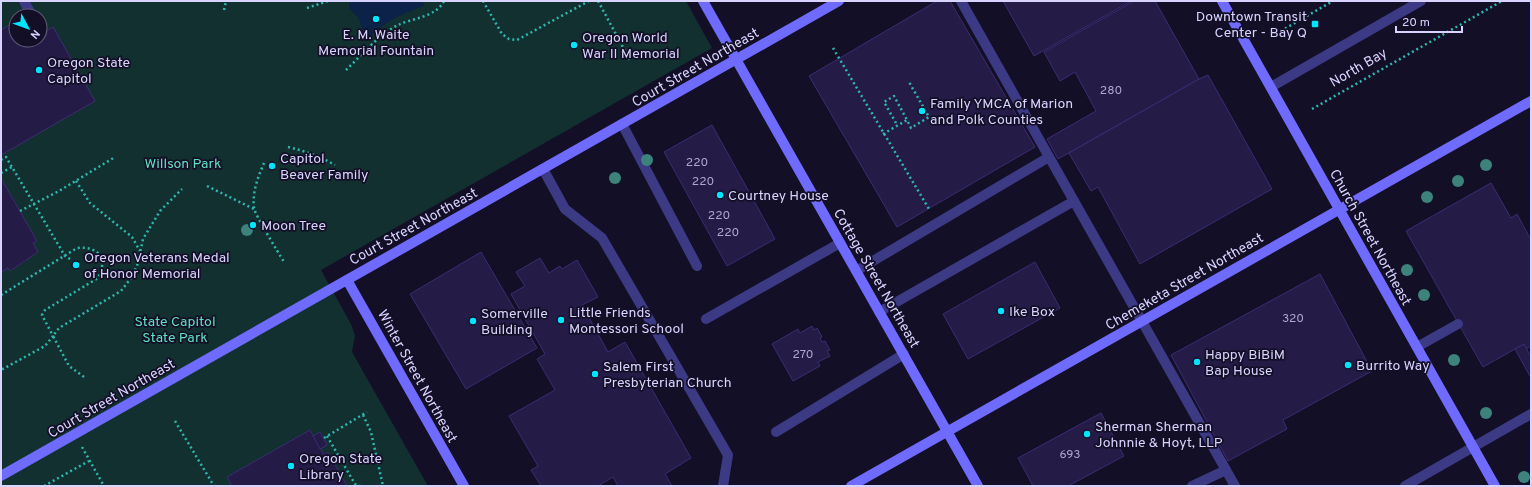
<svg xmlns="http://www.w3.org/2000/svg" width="1532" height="487" font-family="Overpass,sans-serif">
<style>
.green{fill:#12302f;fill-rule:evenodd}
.water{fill:#0c2248}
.building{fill:#241b47;stroke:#3b2d73}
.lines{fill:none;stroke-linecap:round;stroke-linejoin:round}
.path{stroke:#2fb8b0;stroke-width:2.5;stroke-dasharray:2 3;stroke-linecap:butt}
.lane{stroke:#3d3a85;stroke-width:10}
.secondary{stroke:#6f6bff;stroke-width:10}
.tree{fill:#3d827b}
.poi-dot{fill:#00e5ff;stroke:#130f26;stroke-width:1.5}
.labels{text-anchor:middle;stroke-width:3.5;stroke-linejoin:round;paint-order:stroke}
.number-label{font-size:12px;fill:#aca6d1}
.poi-label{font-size:14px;fill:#d9d4ff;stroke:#130f26;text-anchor:start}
.street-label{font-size:14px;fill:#d9d4ff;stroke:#130f26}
.park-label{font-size:14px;fill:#5fe0c0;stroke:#130f26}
</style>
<rect width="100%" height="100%" fill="#130f26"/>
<path class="green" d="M1 1H686L712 48 321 270 352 326 355 336 352 352 428 486H1V272L8 268 10 271 26 261V259L33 243 37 241 2 180 1 181ZM16 16H40V40H16Z"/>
<path class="water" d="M352 1H423L424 6C402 13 385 22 369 37L363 33 359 19 349 8V2Z"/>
<g class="building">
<polygon points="937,1 950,1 1035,147 897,227 809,76"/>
<polygon points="1003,1 1131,1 1034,56"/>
<polygon points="1134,1 1155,1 1199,79 1058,159 1047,139 1096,111 1075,72 1060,81 1044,52"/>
<polygon points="16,21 16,40 40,40 40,34 53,27 95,101 1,155 1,30"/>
<polygon points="1208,75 1272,189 1140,264 1098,187 1091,191 1069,153 1199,79"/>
<polygon points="712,125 775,239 727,266 664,152"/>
<polygon points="2,180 37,241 33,243 38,252 10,271 8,268 1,272 1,181"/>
<polygon points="1491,183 1511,218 1517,214 1531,240 1531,346 1526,349 1524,344 1483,367 1406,231"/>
<polygon points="481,252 537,348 466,389 410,294"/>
<polygon points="540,258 549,273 560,266 562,269 577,260 598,297 582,305 608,352 625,342 691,458 665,474 672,486 618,486 613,477 598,486 541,486 531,470 538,466 509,416 555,390 537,359 545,354 511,294 525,286 516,272"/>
<polygon points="1035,262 1060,308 968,359 943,314"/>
<polygon points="1320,274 1372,371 1283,420 1287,429 1228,461 1171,355"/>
<polygon points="812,326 814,330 817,328 822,337 820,338 822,342 825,341 830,350 827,351 830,356 818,362 820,366 793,381 772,344 798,329 800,333"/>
<polygon points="1524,344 1531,357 1531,378 1515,349"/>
<polygon points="1101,413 1124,456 1068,486 1033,486 1018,458"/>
<polygon points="310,430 324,455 328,452 347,486 232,486 227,477"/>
<polygon points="320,432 327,445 320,449 313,436"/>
</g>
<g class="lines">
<g class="path">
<polyline points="483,1 502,34 509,39 517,40 589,1"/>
<polyline points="598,1 631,62"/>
<polyline points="307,8 328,1"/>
<polyline points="224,10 226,1"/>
<polyline points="1272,36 1333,1"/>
<polyline points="833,48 929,209"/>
<path d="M346 70C362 55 378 35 398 25 413 18 436 17 444 1"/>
<polyline points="1312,109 1502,1"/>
<polyline points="896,123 884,102 894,96 907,120"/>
<polyline points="883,134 907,120 911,128 929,117 909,82"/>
<path d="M288 147C305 151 319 156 335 165"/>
<polyline points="1,160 6,157 65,256 70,259"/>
<path d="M264 163C258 177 252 192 254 208 255 215 278 252 284 262"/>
<polyline points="1,173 12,167"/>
<polyline points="76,181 90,203 132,237 140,251"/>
<polyline points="207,186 254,209"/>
<polyline points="20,211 59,191 115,157"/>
<path d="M1 295 77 248C89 247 98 249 103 261L101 272 98 278 45 310 42 315 53 336 45 346 1 370"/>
<polyline points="84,377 69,366 53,336 59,328 121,291 131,278 137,266 143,239 160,211 182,189"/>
<polyline points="363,415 371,432 383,486"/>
<polyline points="175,421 214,486"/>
<polyline points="327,436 355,484 360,486"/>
<polyline points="324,438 367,412"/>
<polyline points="82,447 104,486"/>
<polyline points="44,486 89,461"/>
</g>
<g class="lane">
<polyline points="24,1 32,16"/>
<polyline points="961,1 1235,486"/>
<polyline points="40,30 42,33"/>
<polyline points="1271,87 1421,1"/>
<polyline points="622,124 697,266"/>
<polyline points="543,169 565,209 602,238 728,455 723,486"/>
<polyline points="856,271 1049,157"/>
<polyline points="879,312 1074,201"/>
<polyline points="706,319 840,243"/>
<polyline points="1417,347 1458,324"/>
<polyline points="776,432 904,354"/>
<polyline points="1192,486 1226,470"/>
<polyline points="1405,486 1531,414"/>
</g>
<g class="secondary">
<polyline points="703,1 978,486"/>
<polyline points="1222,1 1495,486"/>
<polyline points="347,280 464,486"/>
<polyline points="1,476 839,1"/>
<polyline points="851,486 1531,101"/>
</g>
</g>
<g class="tree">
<circle cx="647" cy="160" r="6"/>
<circle cx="1486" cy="165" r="6"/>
<circle cx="615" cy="178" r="6"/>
<circle cx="1458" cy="181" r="6"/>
<circle cx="1427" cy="197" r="6"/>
<circle cx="247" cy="230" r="6"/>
<circle cx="1407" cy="270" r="6"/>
<circle cx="1424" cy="295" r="6"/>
<circle cx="1454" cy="360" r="6"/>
<circle cx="1486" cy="413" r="6"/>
<circle cx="1524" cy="477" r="6"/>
</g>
<g class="poi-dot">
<circle cx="376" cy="19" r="4"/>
<rect x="1311" y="20" width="8" height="8" rx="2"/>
<circle cx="574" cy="45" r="4"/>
<circle cx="39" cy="70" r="4"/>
<circle cx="922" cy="111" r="4"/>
<circle cx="272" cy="166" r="4"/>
<circle cx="720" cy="195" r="4"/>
<circle cx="253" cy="225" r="4"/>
<circle cx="76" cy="265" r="4"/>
<circle cx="1001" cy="311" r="4"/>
<circle cx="561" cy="320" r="4"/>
<circle cx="473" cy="321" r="4"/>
<circle cx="1197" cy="362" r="4"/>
<circle cx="1348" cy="365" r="4"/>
<circle cx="595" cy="374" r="4"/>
<circle cx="1087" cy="434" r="4"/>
<circle cx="291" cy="466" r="4"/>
</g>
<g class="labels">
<g class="number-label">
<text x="1111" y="94">280</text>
<text x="697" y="166">220</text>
<text x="703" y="185">220</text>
<text x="719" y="219">220</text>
<text x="728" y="236">220</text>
<text x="1293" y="322">320</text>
<text x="803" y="358">270</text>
<text x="1070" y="458">693</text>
</g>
<g class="poi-label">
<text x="1307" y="21" text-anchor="end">Downtown Transit<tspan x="1307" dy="16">Center - Bay Q</tspan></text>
<text x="376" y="39" text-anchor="middle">E. M. Waite<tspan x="376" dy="16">Memorial Fountain</tspan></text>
<text x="582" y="42">Oregon World<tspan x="582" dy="16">War II Memorial</tspan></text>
<text x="47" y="67">Oregon State<tspan x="47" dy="16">Capitol</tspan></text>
<text x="930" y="108">Family YMCA of Marion<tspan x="930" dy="16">and Polk Counties</tspan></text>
<text x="280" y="163">Capitol<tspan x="280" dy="16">Beaver Family</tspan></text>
<text x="728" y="200">Courtney House</text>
<text x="261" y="230">Moon Tree</text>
<text x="84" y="262">Oregon Veterans Medal<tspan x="84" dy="16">of Honor Memorial</tspan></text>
<text x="1009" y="316">Ike Box</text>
<text x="569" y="317">Little Friends<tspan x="569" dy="16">Montessori School</tspan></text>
<text x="481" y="318">Somerville<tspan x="481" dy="16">Building</tspan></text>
<text x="1205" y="359">Happy BiBiM<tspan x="1205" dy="16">Bap House</tspan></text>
<text x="1356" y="370">Burrito Way</text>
<text x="603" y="371">Salem First<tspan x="603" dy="16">Presbyterian Church</tspan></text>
<text x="1095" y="431">Sherman Sherman<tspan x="1095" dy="16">Johnnie &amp; Hoyt, LLP</tspan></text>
<text x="299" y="463">Oregon State<tspan x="299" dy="16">Library</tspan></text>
</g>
<g class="street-label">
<text transform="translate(695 67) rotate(-30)" y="5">Court Street Northeast</text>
<text transform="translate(1358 67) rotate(-30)" y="5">North Bay</text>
<text transform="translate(413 226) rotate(-29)" y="5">Court Street Northeast</text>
<text transform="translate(1371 237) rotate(61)" y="5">Church Street Northeast</text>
<text transform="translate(877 278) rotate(60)" y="5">Cottage Street Northeast</text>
<text transform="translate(1184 281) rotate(-30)" y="5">Chemeketa Street Northeast</text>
<text transform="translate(418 376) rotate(61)" y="5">Winter Street Northeast</text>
<text transform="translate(111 398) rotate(-30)" y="5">Court Street Northeast</text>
</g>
<g class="park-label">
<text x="183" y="168">Willson Park</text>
<text x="175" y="326">State Capitol<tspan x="175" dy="16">State Park</tspan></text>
</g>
</g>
<rect width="1532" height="487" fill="none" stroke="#d9d4ff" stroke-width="4"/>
<g transform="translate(28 28) rotate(131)"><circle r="19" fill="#130f26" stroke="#625e7d"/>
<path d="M0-3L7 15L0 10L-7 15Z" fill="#00e5ff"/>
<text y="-6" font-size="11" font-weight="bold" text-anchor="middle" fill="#d9d4ff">N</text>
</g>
<path d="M1396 26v6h66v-6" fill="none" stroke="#d9d4ff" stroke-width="2"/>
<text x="1402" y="26" font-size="12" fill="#d9d4ff" stroke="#130f26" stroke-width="3" paint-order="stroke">20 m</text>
</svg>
